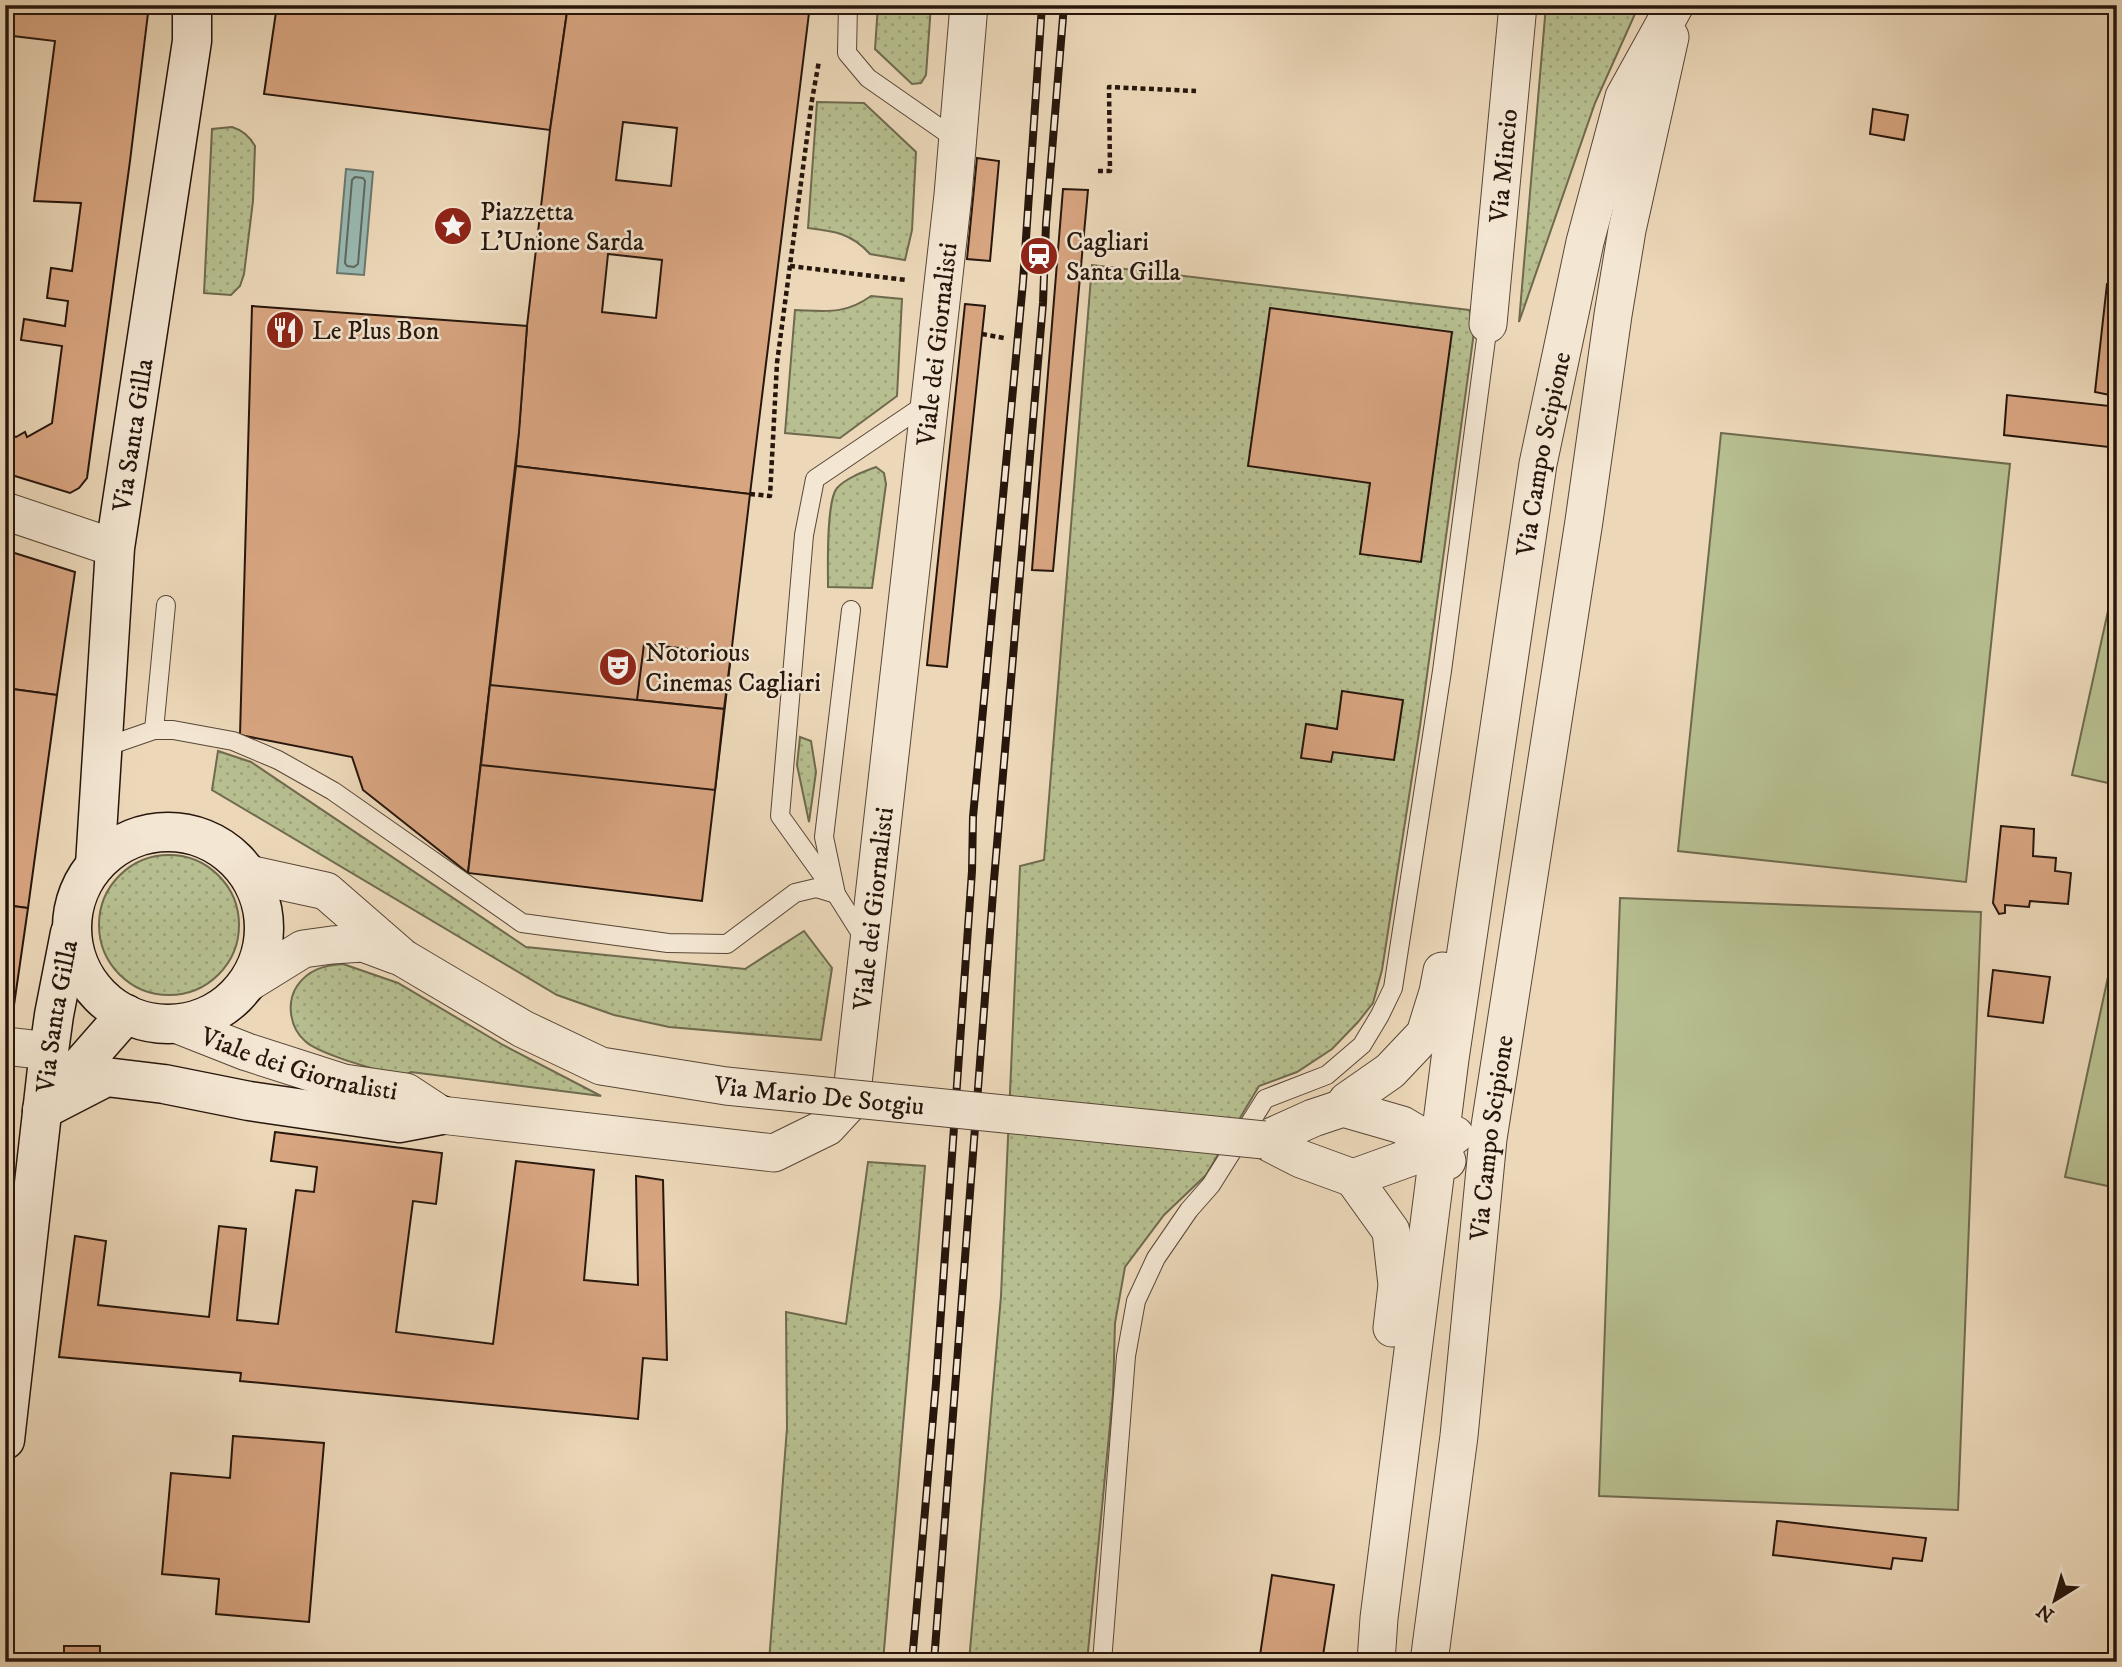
<svg xmlns="http://www.w3.org/2000/svg" width="2122" height="1667" font-family="'IM FELL DW Pica',serif">
<style>
.grass{fill:url(#grass-dots);stroke:#6f6a4e;stroke-width:2}
.park{fill:#b7bf90;stroke:#6f6a4e;stroke-width:2}
.water{fill:#99b9b2;stroke:#6b7870;stroke-width:2}
.lines{fill:none;stroke-linecap:round;stroke-linejoin:round}
.shore{stroke:#60685f;stroke-width:2}
.building{fill:#d8a581;stroke:#27160c;stroke-width:2;fill-rule:evenodd}
.lane-casing{stroke:#584637;stroke-width:20}
.street-casing{stroke:#584637;stroke-width:39}
.secondary-casing{stroke:#27160c;stroke-width:41}
.path{stroke:#27160c;stroke-width:4.5;stroke-dasharray:5 3.5;stroke-linecap:butt}
.lane{stroke:#f3e6d2;stroke-width:18}
.street{stroke:#f3e6d2;stroke-width:37}
.secondary{stroke:#f3e6d2;stroke-width:38}
.rail-casing{stroke:#27160c;stroke-width:8}
.rail{stroke:#f3e6d2;stroke-width:5;stroke-dasharray:16;stroke-linecap:butt}
.street-bridge-casing{stroke:#584637;stroke-width:39;stroke-linecap:butt}
.street-bridge{stroke:#f3e6d2;stroke-width:37}
.labels{text-anchor:middle;stroke-width:5;stroke-linejoin:round;paint-order:stroke}
.street-label{font-size:26px;fill:#27160c;stroke:#f3e6d2}
.poi-label{font-size:26px;fill:#27160c;stroke:#f3e6d2;text-anchor:start}
</style>
<defs>
<pattern id="grass-dots" width="8" height="8" patternUnits="userSpaceOnUse" patternTransform="scale(1.75)"><rect width="8" height="8" fill="#b7bf90"/><path d="M2 2h.1M6 6h.1" fill="none" stroke="#9da37b" stroke-width="1.8" stroke-linecap="round"/></pattern>
</defs>
<rect width="100%" height="100%" fill="#ecd8b9"/>
<filter id="stains"><feTurbulence type="fractalNoise" baseFrequency=".00286" numOctaves="4"/><feColorMatrix values="0 0 0 0 .2 0 0 0 0 .09 0 0 0 0 .02 0 0 0 .5 -.17"/></filter>
<radialGradient id="worn" r=".72"><stop offset=".6" stop-color="#630" stop-opacity="0"/><stop offset="1" stop-color="#630" stop-opacity=".3"/></radialGradient>
<g class="grass">
<polygon points="878,5 931,5 926,75 921,83 912,84 875,49"/>
<polygon points="1546,5 1639,5 1595,103 1519,322"/>
<path d="M817 102 864 103 916 152 912 230 905 260 870 254C851 233 834 231 808 228Z"/>
<path d="M232 127C242 130 250 137 255 146L253 201 244 274 240 286 231 295 204 293 212 129Z"/>
<polygon points="1092,265 1469,310 1475,325 1420,726 1382,970 1373,1003 1358,1022 1332,1049 1297,1072 1259,1086 1206,1175 1164,1215 1125,1267 1115,1323 1113,1394 1087,1662 969,1662 1001,1296 1020,866 1044,860"/>
<path d="M871 296 902 299 897 396 840 438 785 433 795 310C825 311 845 315 871 296Z"/>
<path d="M876 467 884 473 886 484 872 588 828 587C828 568 826 501 837 488 846 478 863 472 876 467Z"/>
<polygon points="800,737 811,741 816,772 809,822 797,765"/>
<polygon points="218,751 251,762 526,947 745,969 804,931 832,968 821,1040 669,1027 614,1015 557,995 212,790"/>
<circle cx="169" cy="925" r="70"/>
<path d="M343 964 398 983 503 1045 601 1096 411 1072 401 1077C379 1070 320 1055 305 1041 290 1028 286 1003 297 986 308 970 324 965 343 964Z"/>
<polygon points="868,1162 925,1166 883,1662 769,1662 787,1428 786,1312 846,1324"/>
</g>
<g class="park">
<polygon points="1721,433 2010,464 1966,882 1678,851"/>
<polygon points="2117,570 2117,785 2072,775"/>
<polygon points="1620,898 1981,912 1958,1510 1599,1496"/>
<polygon points="2117,935 2117,1188 2065,1177"/>
</g>
<polygon class="water" points="346,169 373,172 364,275 337,273"/>
<g class="lines">
<polygon class="shore" points="355,177 363,178 365,181 358,264 354,267 347,266 345,263 352,180"/>
</g>
<g class="building">
<polygon points="5,5 149,5 130,161 87,478 79,488 70,493 5,473 5,433 16,437 25,432 27,437 52,423 62,346 21,340 24,319 65,326 68,301 47,298 51,268 72,271 81,203 34,201 55,41 5,35"/>
<polygon points="277,5 568,5 550,130 264,94"/>
<path d="M568 5H737L809 13 750 494 516 466 527 326 550 130ZM623 122 677 128 671 186 616 180ZM608 254 662 260 656 318 602 312Z"/>
<polygon points="737,5 810,5 809,13"/>
<polygon points="1873,109 1908,115 1904,140 1870,134"/>
<polygon points="977,158 999,161 990,261 967,259"/>
<polygon points="1063,189 1088,190 1053,571 1032,570"/>
<polygon points="2107,284 2117,284 2117,448 2004,435 2007,395 2109,406 2110,395 2095,392"/>
<polygon points="965,304 985,306 947,667 927,665"/>
<polygon points="252,306 527,326 519,432 468,873 363,790 352,757 240,735"/>
<polygon points="1270,308 1452,332 1421,562 1360,554 1370,483 1248,466"/>
<polygon points="516,466 750,494 702,901 468,873"/>
<polygon points="5,550 75,572 57,695 5,688"/>
<polygon points="644,644 731,654 724,709 637,700"/>
<polygon points="490,685 724,709 715,790 481,765"/>
<polygon points="5,688 57,695 28,908 5,905"/>
<polygon points="1342,691 1403,700 1394,760 1333,752 1331,762 1301,758 1306,724 1337,729"/>
<polygon points="2001,826 2034,829 2033,856 2056,858 2055,871 2071,873 2068,904 2030,901 2029,907 2005,905 2005,913 1999,914 1993,903"/>
<polygon points="5,905 28,908 11,1026 5,1025"/>
<polygon points="1993,970 2050,977 2043,1023 1988,1016"/>
<polygon points="275,1132 442,1153 436,1204 413,1201 396,1332 493,1344 516,1161 594,1170 584,1280 638,1285 636,1176 663,1180 667,1360 643,1358 638,1419 240,1381 241,1373 59,1357 75,1236 106,1241 98,1305 209,1317 219,1226 246,1229 237,1320 278,1324 296,1190 314,1192 317,1167 271,1161"/>
<polygon points="233,1436 324,1443 309,1622 216,1614 219,1579 162,1574 171,1473 230,1478"/>
<polygon points="1777,1521 1926,1538 1922,1561 1893,1558 1891,1569 1773,1555"/>
<polygon points="1272,1575 1334,1585 1322,1662 1259,1662"/>
<rect x="64" y="1646" width="36" height="16"/>
</g>
<g class="lines">
<defs>
<g id="lane">
<polyline points="848,5 847,53 868,78 957,140"/>
<polyline points="851,610 824,837 836,894 865,940"/>
<polyline points="154,730 173,730 233,741 278,760 333,791 522,923 668,943 727,944 795,893 816,888 836,894"/>
<polyline points="102,748 154,730 166,605"/>
<polyline points="836,894 780,816 804,535 815,479 929,402"/>
<polyline points="1102,1662 1126,1356 1136,1301 1156,1258 1189,1210 1211,1185 1265,1099 1327,1075 1362,1045 1380,1015 1393,988 1442,671 1488,324"/>
</g>
<g id="street">
<path id="s1" d="M1488 324 1518 5"/>
<polyline points="5,511 115,548"/>
<polyline points="248,874 326,891 403,958"/>
<polyline points="248,983 303,949 332,945 363,943 395,955"/>
<path id="s2" d="M176 1024 247 1052 344 1083 406 1092 441 1115 774 1153 827 1127 851 1101 953 195 969 5"/>
<polyline points="5,1046 49,1051"/>
<polyline points="1343,1108 1347,1101 1390,1071 1425,1034 1438,992 1442,971"/>
<polyline points="1264,1140 1301,1159 1353,1178 1439,1147 1455,1135"/>
<polyline points="1264,1140 1313,1118 1343,1108 1402,1125 1439,1147 1447,1161"/>
<polyline points="1353,1178 1391,1231 1397,1285 1392,1328"/>
<path id="s3" d="M1376 1662 1379 1618 1450 1059 1538 464 1585 242 1624 97 1675 5"/>
<path id="s4" d="M1429 1662 1459 1436 1488 1139 1584 521 1613 315 1627 230 1670 37"/>
</g>
<g id="secondary">
<circle cx="168" cy="928" r="96"/>
<path id="s5" d="M95 865 115 548 192 41V5"/>
<polyline points="55,1095 126,1014"/>
<polyline points="42,1110 106,1077 164,1084 249,1101 399,1123 441,1115"/>
<path id="s6" d="M5 1440 49 1051 54 1015 70 933"/>
</g>
</defs>
<use href="#lane" class="lane-casing"/>
<use href="#street" class="street-casing"/>
<use href="#secondary" class="secondary-casing"/>
<g class="path">
<polyline points="1098,171 1110,171 1109,87 1196,91"/>
<polyline points="790,266 906,280"/>
<polyline points="982,334 1004,338"/>
<polyline points="750,494 770,496 777,363 812,100 819,61"/>
</g>
<use href="#lane" class="lane"/>
<use href="#street" class="street"/>
<use href="#secondary" class="secondary"/>
<defs>
<g id="rail">
<polyline points="912,1662 936,1383 972,871 973,817 1023,282 1042,5"/>
<polyline points="934,1662 994,880 1043,303 1046,224 1064,5"/>
</g>
</defs>
<use href="#rail" class="rail-casing"/>
<use href="#rail" class="rail"/>
<defs>
<g id="street-bridge">
<path id="s7" d="M403 958 523 1029 601 1066 726 1086 1264 1140"/>
</g>
</defs>
<use href="#street-bridge" class="street-bridge-casing"/>
<use href="#street-bridge" class="street-bridge"/>
</g>
<defs>
<symbol id="sight-disc" viewBox="-11 -11 22 22"><circle r="9.5" fill="#8f2418" stroke="#f3e6d2"/><path d="M0-6L1.8-2.2L6-1.7L2.9 1.2L3.7 5.4L0 3.3L-3.7 5.4L-2.9 1.2L-6-1.7L-1.8-2.2Z" fill="#fff"/></symbol>
<symbol id="station-disc" viewBox="-11 -11 22 22"><circle r="9.5" fill="#8f2418" stroke="#f3e6d2"/><path d="M-3-6H3Q5-6 5-4V2Q5 4 3 4L4.5 6H3L1.5 4h-3L-3 6H-4.5L-3 4Q-5 4-5 2V-4Q-5-6-3-6ZM-3.5-4v3h7v-3ZM-3.5 1v1.5H-2V1ZM2 1v1.5H3.5V1Z" fill="#fff"/></symbol>
<symbol id="restaurant-disc" viewBox="-11 -11 22 22"><circle r="9.5" fill="#8f2418" stroke="#f3e6d2"/><path d="M-5-6h1v4h1v-4h1v4h1v-4h1v5L-1.5 .5V6h-2V.5L-5-1ZM5-6V6H3V1.5H1.5Q1.5-4 5-6Z" fill="#fff"/></symbol>
<symbol id="theatre-disc" viewBox="-11 -11 22 22"><circle r="9.5" fill="#8f2418" stroke="#f3e6d2"/><path d="M-5-5.5Q0-4 5-5.5V0Q5 5 0 6Q-5 5-5 0ZM-3.3-2.5H-1v1.5H-3.3ZM1-2.5H3.3v1.5H1ZM-2.8 1Q0 5.5 2.8 1Z" fill="#fff"/></symbol>
</defs>
<g fill-rule="evenodd">
<use href="#sight-disc" x="431" y="204" width="44" height="44"/>
<use href="#station-disc" x="1017" y="234" width="44" height="44"/>
<use href="#restaurant-disc" x="263" y="308" width="44" height="44"/>
<use href="#theatre-disc" x="596" y="645" width="44" height="44"/>
</g>
<g class="labels">
<g class="street-label">
<text dy="9" stroke="none"><textPath href="#s1" startOffset="159">Via Mincio</textPath></text>
<text dy="9" stroke="none"><textPath href="#s2" startOffset="1474">Viale dei Giornalisti</textPath></text>
<text dy="9" stroke="none"><textPath href="#s5" startOffset="432">Via Santa Gilla</textPath></text>
<text dy="9" stroke="none"><textPath href="#s3" startOffset="1220">Via Campo Scipione</textPath></text>
<text dy="9" stroke="none"><textPath href="#s2" startOffset="906">Viale dei Giornalisti</textPath></text>
<text dy="9" stroke="none"><textPath href="#s6" startOffset="427">Via Santa Gilla</textPath></text>
<text dy="9" stroke="none"><textPath href="#s2" startOffset="130">Viale dei Giornalisti</textPath></text>
<text dy="9" stroke="none"><textPath href="#s7" startOffset="446">Via Mario De Sotgiu</textPath></text>
<text dy="9" stroke="none"><textPath href="#s4" startOffset="528">Via Campo Scipione</textPath></text>
</g>
<g class="poi-label">
<text x="480" y="220">Piazzetta<tspan x="480" dy="30">L'Unione Sarda</tspan></text>
<text x="1066" y="250">Cagliari<tspan x="1066" dy="30">Santa Gilla</tspan></text>
<text x="312" y="339">Le Plus Bon</text>
<text x="645" y="661">Notorious<tspan x="645" dy="30">Cinemas Cagliari</tspan></text>
</g>
</g>
<rect width="2122" height="1667" fill="none" stroke="#ecd8b9" stroke-width="28"/>
<rect x="7" y="7" width="2108" height="1653" fill="none" stroke="#27160c" stroke-width="3.5"/>
<rect x="14" y="14" width="2094" height="1639" fill="none" stroke="#27160c" stroke-width="2"/>
<g transform="translate(2055 1600) rotate(217)" stroke="#f3e6d2" stroke-width="5" paint-order="stroke">
<path d="M0-5L12 26L0 18L-12 26Z" fill="#27160c"/>
<text y="-10" font-size="19" font-weight="bold" text-anchor="middle" fill="#27160c">N</text>
</g>
<rect width="100%" height="100%" filter="url(#stains)"/>
<rect width="100%" height="100%" fill="url(#worn)"/>
</svg>
